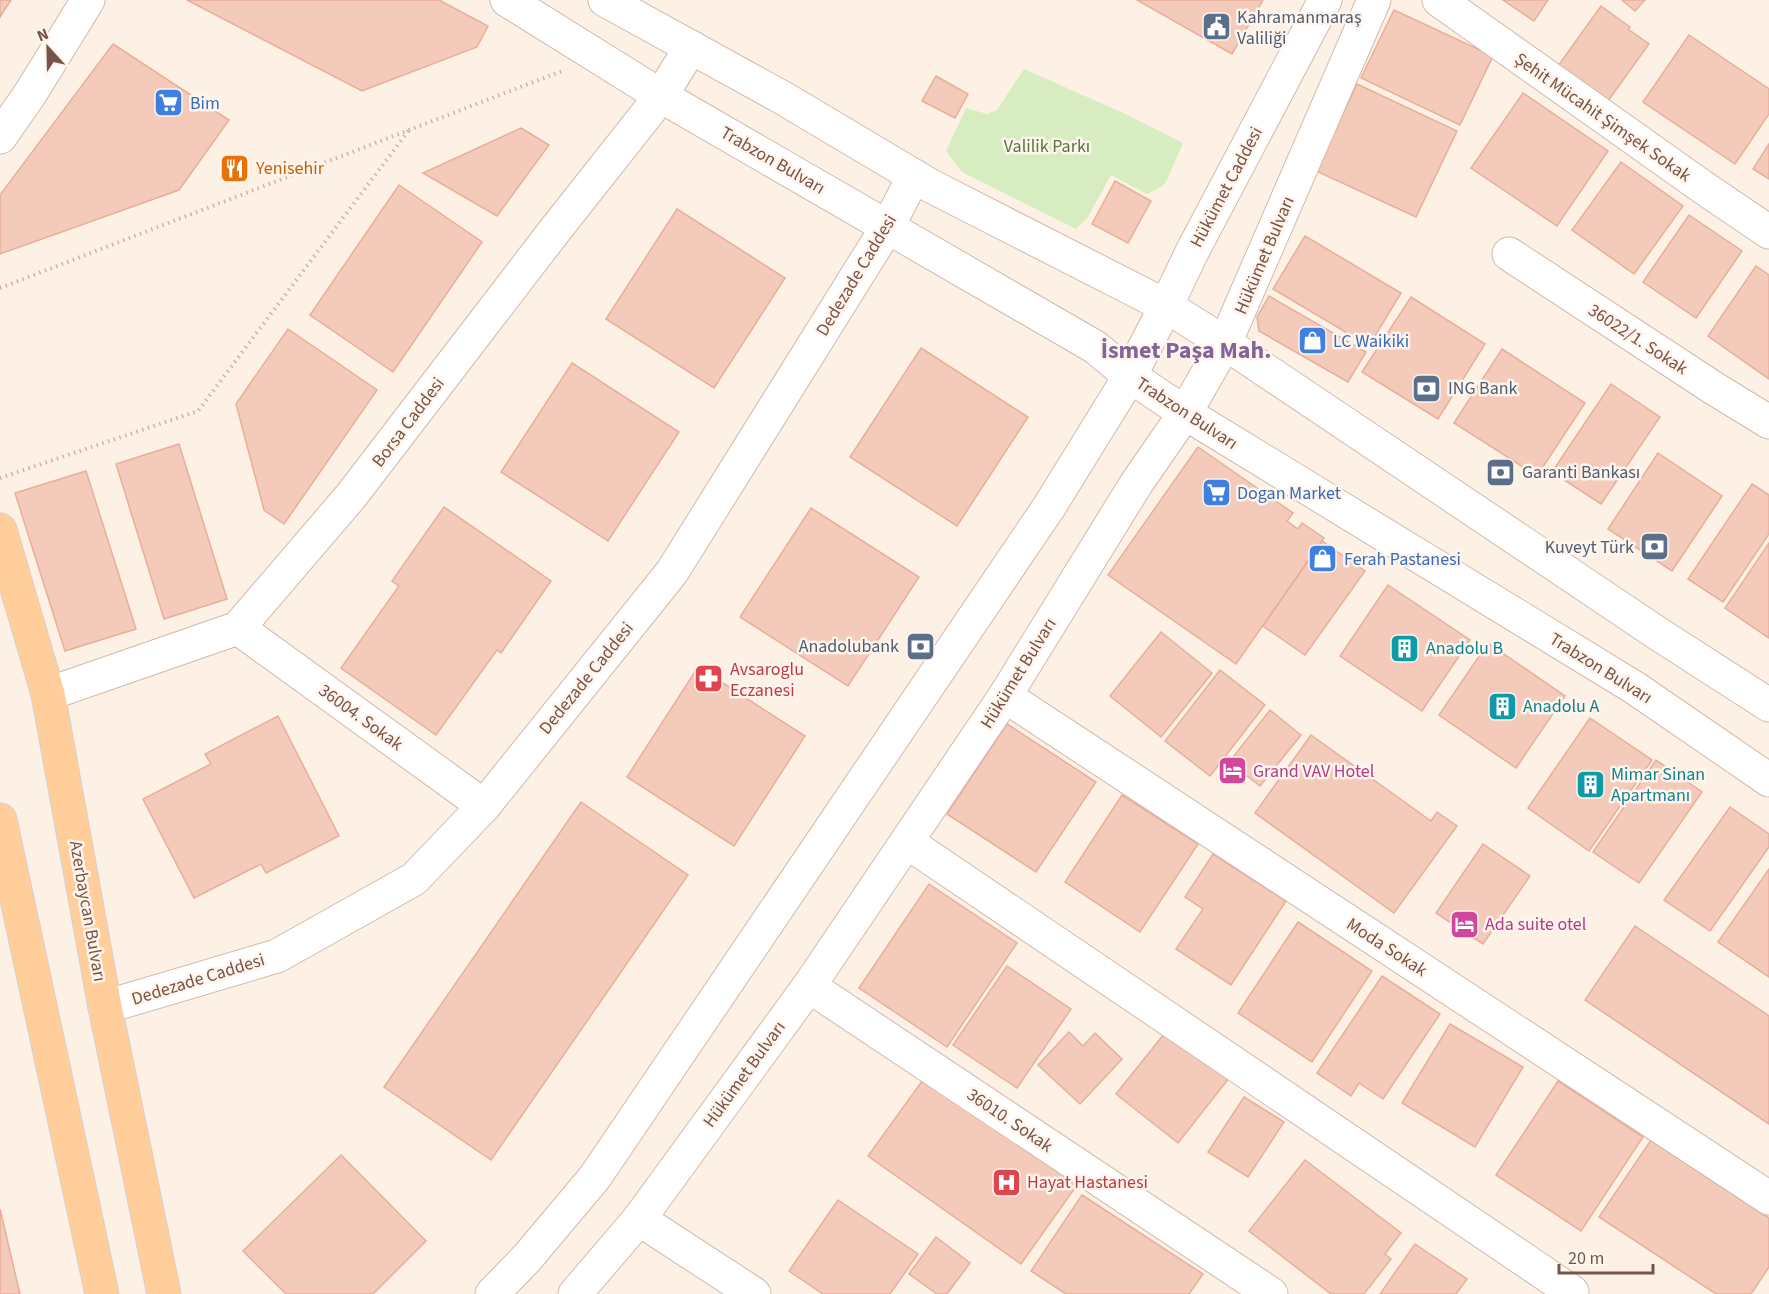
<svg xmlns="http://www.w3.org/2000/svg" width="1769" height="1294" font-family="'Source Sans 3',sans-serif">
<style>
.green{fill:#d8ecc2}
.building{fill:#f4cbbb;stroke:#e7af9a;stroke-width:1.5}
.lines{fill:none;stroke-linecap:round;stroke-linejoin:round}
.street-casing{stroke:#d1b9ac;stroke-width:35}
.secondary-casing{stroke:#d5b8aa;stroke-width:35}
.primary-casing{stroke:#d9cfcc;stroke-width:35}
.path{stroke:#d9ae9e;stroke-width:4;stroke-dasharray:1.5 4.5;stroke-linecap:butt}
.street{stroke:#fff;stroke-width:33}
.secondary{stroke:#fff;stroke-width:33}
.primary{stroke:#ffce9a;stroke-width:33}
.labels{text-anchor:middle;stroke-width:5;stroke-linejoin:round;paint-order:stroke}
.service-label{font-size:18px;fill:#4e5e75;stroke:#fff5ec;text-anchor:start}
.shop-label{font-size:18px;fill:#366cbe;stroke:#fff5ec;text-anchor:start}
.street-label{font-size:18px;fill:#775448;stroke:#fff5ec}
.park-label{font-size:18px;fill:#55783d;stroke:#fff5ec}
.food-label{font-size:18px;fill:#c56008;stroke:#fff5ec;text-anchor:start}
.culture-label{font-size:18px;fill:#0d838f;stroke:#fff5ec;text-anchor:start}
.health-label{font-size:18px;fill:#be3a42;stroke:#fff5ec;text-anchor:start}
.hotel-label{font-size:18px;fill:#b23c85;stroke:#fff5ec;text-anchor:start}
.district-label{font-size:24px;font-weight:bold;fill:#82649b;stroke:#fff5ec}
</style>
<rect width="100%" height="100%" fill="#fdf1e5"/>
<polygon class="green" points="1024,69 1121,112 1183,143 1166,182 1161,187 1147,194 1111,175 1088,217 1076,229 962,172 946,151 966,108 987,114 997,110"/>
<g class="building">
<polygon points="0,0 11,0 0,17"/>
<polygon points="187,0 439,0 488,26 477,47 362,91"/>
<polygon points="1137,0 1263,0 1232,54"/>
<polygon points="1503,0 1548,0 1534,21"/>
<polygon points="1622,0 1645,0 1635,11"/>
<polygon points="1601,6 1630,27 1628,29 1649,44 1608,101 1558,66"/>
<polygon points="1394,10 1493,56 1460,125 1361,78"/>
<polygon points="1689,35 1769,89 1769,114 1735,164 1643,102"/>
<polygon points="113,44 229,120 179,190 0,254 0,195"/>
<polygon points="936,76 968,94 955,118 922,101"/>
<polygon points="1357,84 1457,131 1416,217 1316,171"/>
<polygon points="1523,93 1608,151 1557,226 1471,168"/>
<polygon points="521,128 549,145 497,216 423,173"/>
<polygon points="1769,144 1769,179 1753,169"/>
<polygon points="1621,162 1683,206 1634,274 1572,230"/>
<polygon points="1115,181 1151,201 1128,243 1092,224"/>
<polygon points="399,185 482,242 393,372 310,315"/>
<polygon points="677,209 785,278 714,388 606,319"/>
<polygon points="1689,215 1742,251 1696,318 1643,282"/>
<polygon points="1305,236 1401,293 1369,346 1273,289"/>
<polygon points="1756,266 1769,275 1769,379 1708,336"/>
<polygon points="1269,296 1366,352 1348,382 1259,331 1257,317"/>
<polygon points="1411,297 1485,344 1438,419 1362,372"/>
<polygon points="288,329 377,390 284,524 264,510 236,404"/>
<polygon points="921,348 1028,417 957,526 850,457"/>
<polygon points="1502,349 1585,403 1537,476 1454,423"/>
<polygon points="572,363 679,432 608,541 501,472"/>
<polygon points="1611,384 1660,417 1601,504 1552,472"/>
<polygon points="179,444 227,599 164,619 116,464"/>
<polygon points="1198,447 1293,513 1287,521 1298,529 1302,523 1324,538 1236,664 1108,575"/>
<polygon points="1658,453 1722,496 1672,571 1608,529"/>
<polygon points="86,471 136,629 65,651 15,493"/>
<polygon points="1752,484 1769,495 1769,534 1723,602 1688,579"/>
<polygon points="444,507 551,581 501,653 497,650 436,735 341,668 399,586 392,581"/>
<polygon points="811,508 919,577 848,686 740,617"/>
<polygon points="1322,541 1365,571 1305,655 1263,626"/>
<polygon points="1769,543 1769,638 1725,608"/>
<polygon points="1388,585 1470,640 1422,711 1340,656"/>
<polygon points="1161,632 1212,673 1161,737 1110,696"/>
<polygon points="1488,643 1565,696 1516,768 1439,715"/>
<polygon points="698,667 805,736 734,846 627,777"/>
<polygon points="1220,670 1265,705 1210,776 1165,741"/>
<polygon points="1270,710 1301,735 1260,786 1229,762"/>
<polygon points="278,716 339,836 266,873 261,864 194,898 143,799 211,764 205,754"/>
<polygon points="1590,718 1652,760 1589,851 1528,808"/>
<polygon points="1007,724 1096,782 1036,872 947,814"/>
<polygon points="1311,735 1431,821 1437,812 1457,826 1394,913 1255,813"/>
<polygon points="1656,760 1702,792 1639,883 1593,852"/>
<polygon points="1122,795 1198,844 1140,932 1065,882"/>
<polygon points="581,802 688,875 491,1160 384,1087"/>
<polygon points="1730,807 1769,834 1769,847 1710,931 1664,900"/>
<polygon points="1483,844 1530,876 1483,944 1436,913"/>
<polygon points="1213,854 1286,901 1231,985 1176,949 1203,909 1185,897"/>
<polygon points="1769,869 1769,977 1718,942"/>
<polygon points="929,884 1017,943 947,1047 859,988"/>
<polygon points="1298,922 1372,971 1312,1062 1238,1013"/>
<polygon points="1635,926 1769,1016 1769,1124 1585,1000"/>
<polygon points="1007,966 1071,1009 1017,1088 953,1045"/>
<polygon points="1382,976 1440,1014 1383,1099 1359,1083 1351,1096 1317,1073"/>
<polygon points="1450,1024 1523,1067 1475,1147 1402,1103"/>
<polygon points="1168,1029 1230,1077 1178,1143 1116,1094"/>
<polygon points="1069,1032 1083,1046 1095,1033 1122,1059 1080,1104 1038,1065"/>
<polygon points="925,1077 1077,1185 1021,1264 868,1156"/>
<polygon points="1558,1081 1643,1137 1581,1231 1496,1175"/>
<polygon points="1244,1097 1284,1122 1248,1177 1208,1152"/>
<polygon points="1651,1140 1769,1218 1769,1267 1751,1294 1716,1294 1599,1217"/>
<polygon points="341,1155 426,1241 373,1294 286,1294 243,1251"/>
<polygon points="1305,1160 1401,1233 1385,1254 1391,1259 1364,1294 1331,1294 1249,1231"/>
<polygon points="1082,1195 1203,1274 1189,1294 1066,1294 1031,1271"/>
<polygon points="838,1200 918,1254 890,1294 823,1294 789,1271"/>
<polygon points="0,1209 20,1294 0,1294"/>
<polygon points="936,1237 970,1263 947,1294 937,1294 909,1274"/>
<polygon points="1415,1244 1467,1279 1456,1294 1380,1294"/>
</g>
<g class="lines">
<defs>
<g id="street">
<polyline points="507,0 661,96 1095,347 1130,376"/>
<polyline points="1439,0 1704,188 1769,232"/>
<polyline points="0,137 30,94 88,0"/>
<polyline points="1509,254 1715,389 1769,422"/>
<polyline points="238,628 484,806"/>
<polyline points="48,694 238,628 351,496 552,234 661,96 691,47"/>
<polyline points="1005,696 1769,1198"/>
<polyline points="907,842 1572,1292"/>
<polyline points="809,986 1271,1294"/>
<polyline points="105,1007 277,956 414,879 484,806 672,572 888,226 914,176"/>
<polyline points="639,1219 754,1294"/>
</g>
<g id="secondary">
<polyline points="605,0 783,98 931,186 1166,306 1225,343 1657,633 1769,705"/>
<polyline points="1130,376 1185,413 1635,688 1769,780"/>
<polyline points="492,1294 527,1258 595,1177 1049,507 1130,376 1166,306 1193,250 1325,0"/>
<polyline points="575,1294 639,1219 809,986 1005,696 1136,484 1185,413 1225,343 1374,0"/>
</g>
<g id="primary">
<polyline points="0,530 48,694 105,1007 164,1294"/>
<polyline points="0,820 102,1294"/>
</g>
</defs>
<use href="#street" class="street-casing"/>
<use href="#secondary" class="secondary-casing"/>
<use href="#primary" class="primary-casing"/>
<g class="path">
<polyline points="0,288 562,71"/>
<polyline points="0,478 198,411 409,130"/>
</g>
<use href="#street" class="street"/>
<use href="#secondary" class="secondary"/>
<use href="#primary" class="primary"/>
</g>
<defs>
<symbol id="civic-square" viewBox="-11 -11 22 22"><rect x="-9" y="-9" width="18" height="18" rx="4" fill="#5c6f8a" stroke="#fff5ec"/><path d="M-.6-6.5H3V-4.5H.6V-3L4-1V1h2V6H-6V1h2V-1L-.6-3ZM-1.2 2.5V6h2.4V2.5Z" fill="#fff"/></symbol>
<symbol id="supermarket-square" viewBox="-11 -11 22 22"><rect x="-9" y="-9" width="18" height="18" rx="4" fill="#3f7fe0" stroke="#fff5ec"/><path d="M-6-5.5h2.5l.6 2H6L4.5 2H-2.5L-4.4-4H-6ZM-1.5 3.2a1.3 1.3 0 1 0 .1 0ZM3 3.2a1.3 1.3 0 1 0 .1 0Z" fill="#fff"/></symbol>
<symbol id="restaurant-square" viewBox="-11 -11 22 22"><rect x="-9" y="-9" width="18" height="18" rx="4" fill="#e8710a" stroke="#fff5ec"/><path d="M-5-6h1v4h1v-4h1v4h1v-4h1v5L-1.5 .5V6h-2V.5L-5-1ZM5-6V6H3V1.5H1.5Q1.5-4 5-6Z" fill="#fff"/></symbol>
<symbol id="shop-square" viewBox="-11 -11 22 22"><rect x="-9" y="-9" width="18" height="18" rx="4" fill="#3f7fe0" stroke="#fff5ec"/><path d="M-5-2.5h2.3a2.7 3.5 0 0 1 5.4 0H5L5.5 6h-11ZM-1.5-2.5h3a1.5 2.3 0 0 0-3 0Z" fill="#fff"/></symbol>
<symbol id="bank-square" viewBox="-11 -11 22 22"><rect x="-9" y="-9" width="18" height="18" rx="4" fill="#5c6f8a" stroke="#fff5ec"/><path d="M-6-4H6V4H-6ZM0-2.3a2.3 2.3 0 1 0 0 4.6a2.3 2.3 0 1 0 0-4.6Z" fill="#fff"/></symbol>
<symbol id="building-square" viewBox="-11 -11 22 22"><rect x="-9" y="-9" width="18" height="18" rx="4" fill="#0f9aa8" stroke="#fff5ec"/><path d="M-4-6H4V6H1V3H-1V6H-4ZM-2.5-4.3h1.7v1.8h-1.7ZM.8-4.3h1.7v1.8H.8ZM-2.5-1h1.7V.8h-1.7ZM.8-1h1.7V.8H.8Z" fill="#fff"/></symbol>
<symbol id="pharmacy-square" viewBox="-11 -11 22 22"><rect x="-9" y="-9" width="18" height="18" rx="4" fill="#e0444e" stroke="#fff5ec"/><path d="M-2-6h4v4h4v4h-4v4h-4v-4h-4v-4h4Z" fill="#fff"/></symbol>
<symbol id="hotel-square" viewBox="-11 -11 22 22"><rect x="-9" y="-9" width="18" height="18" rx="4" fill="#d1479c" stroke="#fff5ec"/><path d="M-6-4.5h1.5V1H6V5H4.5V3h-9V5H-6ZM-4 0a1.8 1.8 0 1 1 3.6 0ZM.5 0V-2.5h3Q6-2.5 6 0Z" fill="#fff"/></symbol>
<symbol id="hospital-square" viewBox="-11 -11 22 22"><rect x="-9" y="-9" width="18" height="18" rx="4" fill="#e0444e" stroke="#fff5ec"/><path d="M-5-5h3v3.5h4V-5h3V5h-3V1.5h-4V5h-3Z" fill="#fff"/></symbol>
</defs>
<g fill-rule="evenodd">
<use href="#civic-square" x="1200" y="10" width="33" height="33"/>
<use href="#supermarket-square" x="152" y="86" width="33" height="33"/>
<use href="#restaurant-square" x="218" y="152" width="33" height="33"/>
<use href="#shop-square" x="1296" y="324" width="33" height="33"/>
<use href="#bank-square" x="1410" y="372" width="33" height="33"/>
<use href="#bank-square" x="1484" y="456" width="33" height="33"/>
<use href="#supermarket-square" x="1200" y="476" width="33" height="33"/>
<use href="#bank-square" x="1638" y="530" width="33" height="33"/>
<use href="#shop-square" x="1306" y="542" width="33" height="33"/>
<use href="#bank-square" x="904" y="630" width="33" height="33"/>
<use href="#building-square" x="1388" y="632" width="33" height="33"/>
<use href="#pharmacy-square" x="692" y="662" width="33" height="33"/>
<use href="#building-square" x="1486" y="690" width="33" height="33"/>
<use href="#hotel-square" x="1216" y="754" width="33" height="33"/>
<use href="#building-square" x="1574" y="768" width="33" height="33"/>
<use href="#hotel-square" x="1448" y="908" width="33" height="33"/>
<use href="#hospital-square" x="990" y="1166" width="33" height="33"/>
</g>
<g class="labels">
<g class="service-label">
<text x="1237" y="23">Kahramanmaraş<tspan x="1237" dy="21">Valiliği</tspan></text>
<text x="1448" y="394">ING Bank</text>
<text x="1522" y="478">Garanti Bankası</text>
<text x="1634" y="553" text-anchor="end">Kuveyt Türk</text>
<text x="899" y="652" text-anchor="end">Anadolubank</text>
</g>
<g class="shop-label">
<text x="190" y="109">Bim</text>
<text x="1333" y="347">LC Waikiki</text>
<text x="1237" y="499">Dogan Market</text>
<text x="1344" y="565">Ferah Pastanesi</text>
</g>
<g class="street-label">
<text transform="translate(1603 117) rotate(35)" y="6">Şehit Mücahit Şimşek Sokak</text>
<text transform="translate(773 160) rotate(30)" y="6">Trabzon Bulvarı</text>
<text transform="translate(1226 187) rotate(-62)" y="6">Hükümet Caddesi</text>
<text transform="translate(1264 255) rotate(-67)" y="6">Hükümet Bulvarı</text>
<text transform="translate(856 275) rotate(-59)" y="6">Dedezade Caddesi</text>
<text transform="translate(1638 339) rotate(33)" y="6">36022/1. Sokak</text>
<text transform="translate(1187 413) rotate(33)" y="6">Trabzon Bulvarı</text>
<text transform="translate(408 422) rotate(-53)" y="6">Borsa Caddesi</text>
<text transform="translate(1601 668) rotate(32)" y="6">Trabzon Bulvarı</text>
<text transform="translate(1018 673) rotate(-58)" y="6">Hükümet Bulvarı</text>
<text transform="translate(586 678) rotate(-51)" y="6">Dedezade Caddesi</text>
<text transform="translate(361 717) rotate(36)" y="6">36004. Sokak</text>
<text transform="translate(88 911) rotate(80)" y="6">Azerbaycan Bulvarı</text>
<text transform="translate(1387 947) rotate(33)" y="6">Moda Sokak</text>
<text transform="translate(198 979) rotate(-17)" y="6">Dedezade Caddesi</text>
<text transform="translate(744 1074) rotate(-54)" y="6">Hükümet Bulvarı</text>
<text transform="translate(1010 1120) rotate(34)" y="6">36010. Sokak</text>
</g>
<g class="park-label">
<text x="1047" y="152">Valilik Parkı</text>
</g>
<g class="food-label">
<text x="256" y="174">Yenisehir</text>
</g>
<g class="culture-label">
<text x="1426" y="654">Anadolu B</text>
<text x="1523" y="712">Anadolu A</text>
<text x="1611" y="780">Mimar Sinan<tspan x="1611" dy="21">Apartmanı</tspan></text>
</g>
<g class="health-label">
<text x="730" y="675">Avsaroglu<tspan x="730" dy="21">Eczanesi</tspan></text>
<text x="1027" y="1188">Hayat Hastanesi</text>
</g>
<g class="hotel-label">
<text x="1253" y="777">Grand VAV Hotel</text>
<text x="1485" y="930">Ada suite otel</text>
</g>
<g class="district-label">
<text x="1186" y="358">İsmet Paşa Mah.</text>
</g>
</g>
<g transform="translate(48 48) rotate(338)" stroke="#fff5ec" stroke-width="4.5" paint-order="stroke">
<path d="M0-4.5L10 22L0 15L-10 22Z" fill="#775448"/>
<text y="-9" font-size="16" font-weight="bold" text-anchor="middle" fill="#775448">N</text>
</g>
<path d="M1559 1264v9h94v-9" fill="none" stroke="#775448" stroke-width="3"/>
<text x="1568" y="1264" font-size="18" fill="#775448" stroke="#fff5ec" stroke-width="4.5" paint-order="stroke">20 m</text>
</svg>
